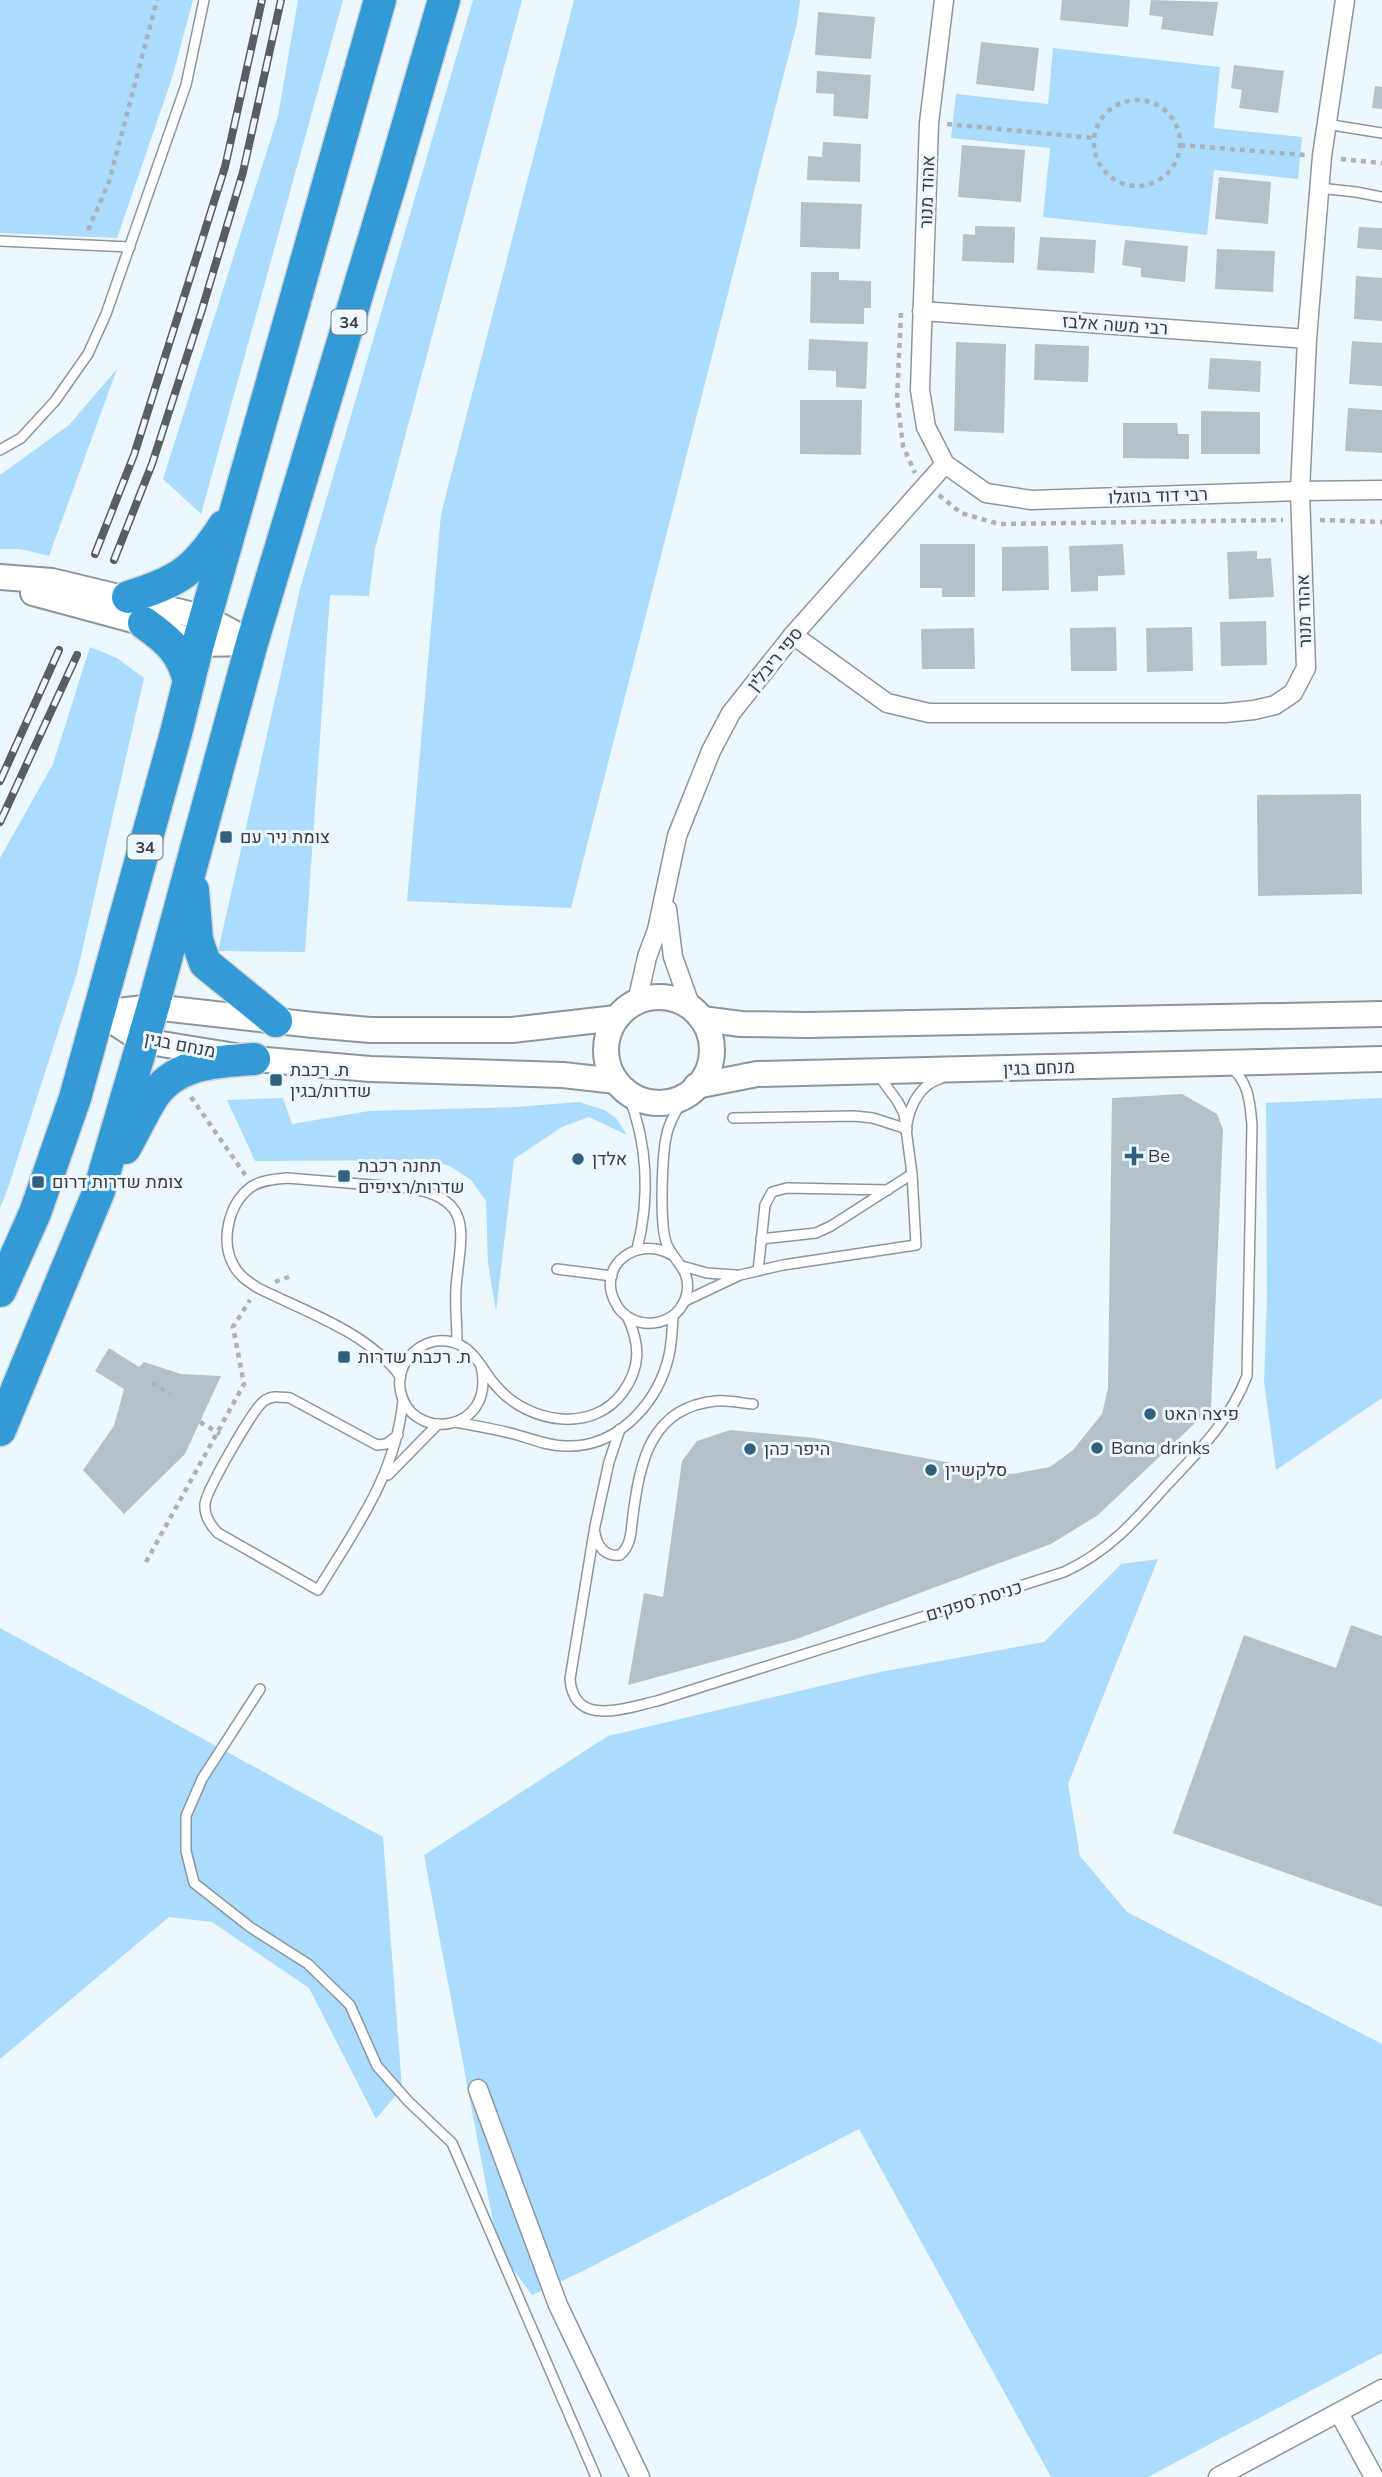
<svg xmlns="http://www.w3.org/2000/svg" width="1382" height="2477" font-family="Mulish,Heebo,sans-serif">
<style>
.green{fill:#abdcfe}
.building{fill:#b5c1ca}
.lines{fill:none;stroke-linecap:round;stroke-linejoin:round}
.lane-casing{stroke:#8b979f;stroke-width:12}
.street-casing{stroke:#8b979f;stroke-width:21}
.secondary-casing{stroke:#8b979f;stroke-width:28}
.highway-casing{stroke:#d3d5d5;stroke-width:35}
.path{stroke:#abb3b9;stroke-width:4.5;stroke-dasharray:5 5;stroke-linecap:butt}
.lane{stroke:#fff;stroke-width:9}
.street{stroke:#fff;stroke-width:18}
.secondary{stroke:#fff;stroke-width:24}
.highway{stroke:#329ad6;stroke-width:32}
.rail-casing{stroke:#585e62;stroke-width:8}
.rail{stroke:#edf7fe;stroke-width:5;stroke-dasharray:16;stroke-linecap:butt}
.poi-dot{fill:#31607f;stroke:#edf7fe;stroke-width:2.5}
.labels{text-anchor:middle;stroke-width:6;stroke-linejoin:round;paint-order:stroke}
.shield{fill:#edf7fe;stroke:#6f767a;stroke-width:2}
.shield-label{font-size:16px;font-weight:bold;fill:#393e41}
.street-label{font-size:18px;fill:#393e41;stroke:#edf7fe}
.poi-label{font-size:18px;fill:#393e41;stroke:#edf7fe;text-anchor:start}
</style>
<rect width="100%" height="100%" fill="#edf7fe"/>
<g class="green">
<polygon points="0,0 193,0 172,78 117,238 0,233"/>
<polygon points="298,0 343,0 201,514 163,479 278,116"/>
<polygon points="473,0 522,0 375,549 369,596 330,595 305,952 218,951 300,589"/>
<polygon points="574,0 800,0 797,23 571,908 407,901 441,514"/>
<polygon points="1053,48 1220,67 1214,128 1302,137 1298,179 1214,170 1207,235 1043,217 1050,148 951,138 956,94 1048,104"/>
<polygon points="117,369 49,556 20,549 0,549 0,475 69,425"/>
<polygon points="90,647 117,658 144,678 77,973 8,1188 0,1208 0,858 53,764"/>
<polygon points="283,1098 292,1124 369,1111 516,1107 579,1102 604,1110 616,1118 627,1135 589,1117 562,1127 514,1159 496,1311 488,1264 486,1201 471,1180 450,1166 428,1160 255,1161 227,1100"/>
<polygon points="1382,1098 1382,1398 1276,1470 1264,1382 1267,1297 1266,1103"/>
<polygon points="1158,1559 1068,1784 1080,1856 1127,1912 1382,2044 1382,2353 1148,2477 1051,2477 859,2129 583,2271 532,2295 498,2249 424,1855 608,1736 880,1672 1044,1642 1121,1564"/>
<polygon points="0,1628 383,1837 402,2088 376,2119 309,1988 212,1922 169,1917 0,2059"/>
</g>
<g class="building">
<polygon points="1062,0 1130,0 1128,27 1060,20"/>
<polygon points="1151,0 1218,2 1213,36 1161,29 1163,17 1149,15"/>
<polygon points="818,12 875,17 871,59 815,55"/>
<polygon points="981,42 1039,48 1034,91 976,84"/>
<polygon points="1234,65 1284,71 1278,113 1239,108 1242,90 1231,88"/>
<polygon points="817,71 871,75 868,119 833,116 834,94 816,93"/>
<polygon points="1375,86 1382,87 1382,109 1372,108"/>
<polygon points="823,142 861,144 860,182 807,180 808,156 822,157"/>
<polygon points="962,145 1025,150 1021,202 958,197"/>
<polygon points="1219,177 1271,182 1268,224 1215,219"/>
<polygon points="801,202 862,204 860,249 800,247"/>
<polygon points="975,226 1015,227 1014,263 962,261 963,234 975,235"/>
<polygon points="1359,227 1382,228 1382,250 1357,248"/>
<polygon points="1040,237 1096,240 1094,273 1037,270"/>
<polygon points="1125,240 1188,246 1185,282 1141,277 1141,268 1122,265"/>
<polygon points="1217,249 1275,251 1273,292 1215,289"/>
<polygon points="811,272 839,272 839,280 871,281 871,308 864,308 864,324 810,323"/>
<polygon points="1356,276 1382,278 1382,321 1354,319"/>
<polygon points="809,339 868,342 866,389 836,387 836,371 808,370"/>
<polygon points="1352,341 1382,343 1382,386 1349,384"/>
<polygon points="956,342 1006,344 1004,433 954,431"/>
<polygon points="1035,344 1089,346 1088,382 1034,380"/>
<polygon points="1210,358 1261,361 1260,392 1208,389"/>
<polygon points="800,400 862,400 861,455 800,454"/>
<polygon points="1348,408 1382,410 1382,453 1345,451"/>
<polygon points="1201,411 1260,412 1260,454 1201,454"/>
<polygon points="1123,423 1177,423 1178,434 1189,434 1189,459 1123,458"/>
<polygon points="920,544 975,544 975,597 942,597 942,588 920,588"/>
<polygon points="1123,544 1125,575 1098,576 1098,591 1071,592 1069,546"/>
<polygon points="1048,546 1049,590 1002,591 1002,547"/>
<polygon points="1257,551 1257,559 1271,558 1274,597 1229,599 1227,552"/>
<polygon points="1266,621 1267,665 1221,666 1220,622"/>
<polygon points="1116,627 1117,671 1071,671 1070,628"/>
<polygon points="1192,627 1193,671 1147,672 1146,628"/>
<polygon points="974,628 975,669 922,669 921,629"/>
<polygon points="1361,794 1362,894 1258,896 1257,795"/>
<polygon points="1182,1094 1217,1114 1223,1130 1211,1408 1098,1515 1051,1544 797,1639 628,1685 644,1593 663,1597 682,1461 697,1441 730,1430 815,1438 1012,1474 1050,1467 1073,1450 1102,1414 1108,1388 1112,1098"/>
<polygon points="109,1348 139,1367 144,1362 181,1374 221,1376 185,1454 124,1514 83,1470 114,1426 124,1389 95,1371"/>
<polygon points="1351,1625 1382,1636 1382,1907 1173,1833 1244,1635 1336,1668"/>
</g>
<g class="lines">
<defs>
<g id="lane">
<polyline points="1326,124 1382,133"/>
<polyline points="1319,188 1356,192 1382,197"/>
<polyline points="0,241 130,247"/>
<polyline points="0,450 21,438 55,401 88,354 106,314 186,85 204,0"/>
<path d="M628 1095C648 1143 650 1199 637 1249"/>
<polyline points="733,1118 854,1116 873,1118 907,1129"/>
<path d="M907 1124C910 1105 921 1084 940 1079"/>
<polyline points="761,1239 816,1233 831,1226 912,1174"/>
<path d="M672 1255C639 1235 596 1264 615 1302 630 1334 681 1329 687 1292 691 1271 675 1262 667 1245 659 1226 662 1153 667 1133 670 1120 677 1110 683 1099"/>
<polyline points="682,1266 707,1273 735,1275"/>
<polyline points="557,1269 612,1276"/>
<polyline points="758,1271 765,1205 772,1192 787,1188 888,1190"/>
<polyline points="685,1301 740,1275 783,1265 916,1245 912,1174 904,1114 898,1102 879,1076"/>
<path d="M481 1366C497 1435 407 1443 400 1388 396 1356 431 1330 460 1345 477 1353 485 1375 498 1388 529 1423 593 1434 623 1392 641 1367 640 1345 628 1318"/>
<path d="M400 1376C367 1332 306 1312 258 1288 249 1282 239 1276 234 1266 220 1242 228 1204 251 1187 261 1180 276 1179 287 1178L409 1188C477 1199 460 1236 456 1288 455 1307 457 1325 457 1343"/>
<path d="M456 1422C476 1426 495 1429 514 1434 532 1439 548 1446 566 1446 615 1448 654 1407 667 1363 672 1348 672 1332 673 1316"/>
<path d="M620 1429 609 1462 595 1526 570 1679C574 1728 625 1708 657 1701L1064 1572C1108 1552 1136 1520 1167 1485 1199 1451 1230 1420 1247 1376L1252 1125C1250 1103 1249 1081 1230 1067"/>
<path d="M398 1435 386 1444 377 1445 290 1398C280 1397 272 1395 264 1401 253 1409 206 1491 205 1504 204 1516 210 1525 218 1533L318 1590C356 1528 396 1474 403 1400"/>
<polyline points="388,1475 438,1424"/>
<path d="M595 1533C597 1547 606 1557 620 1555 632 1545 631 1529 633 1515 640 1461 651 1407 716 1401 728 1400 741 1403 753 1404"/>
<polyline points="260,1689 202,1779 186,1816 186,1851 194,1883 250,1927 308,1964 350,2005 377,2066 408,2101 452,2143 596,2477"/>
</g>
<g id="street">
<polyline points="944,0 929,123 920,390 926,427 945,464 986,493 1031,500 1300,491 1382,490"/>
<polyline points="922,311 1307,339"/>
<polyline points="793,635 887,703 929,713 1225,713 1254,710 1275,705 1293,693 1306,668 1300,491 1307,339 1322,156 1345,0"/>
<polyline points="667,909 673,957 692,1010"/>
<polyline points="637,1002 647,957 657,930 677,836 711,751 731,713 793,635 945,464"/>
<polyline points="478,2089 558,2305 640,2477"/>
<polyline points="1339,2413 1374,2477"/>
<polyline points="1218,2477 1382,2389"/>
</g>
<g id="secondary">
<polyline points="0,577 52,581 206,618 252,643"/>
<polyline points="33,593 144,623 198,644 251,643"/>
<circle cx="659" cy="1050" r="53"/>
<polyline points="100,1013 143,1041 254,1059 370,1069 563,1075 616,1081"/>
<polyline points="100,1013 153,1007 313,1025 370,1030 512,1030 616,1018"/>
<polyline points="702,1019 741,1024 807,1025 1382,1014"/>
<polyline points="696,1086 757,1074 1382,1059"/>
</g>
<g id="highway">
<path d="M128 597C178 582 195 571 224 526"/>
<path d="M144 623C169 641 181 651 189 681"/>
<polyline points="193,890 197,940 205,963 276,1021"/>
<path d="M125 1148C134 1132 142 1115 151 1100 174 1062 216 1062 254 1059"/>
<polyline points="0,1291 35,1213 75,1098 176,733 198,644 380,0"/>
<polyline points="0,1430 99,1191 153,1007 252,643 391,182 444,0"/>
</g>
</defs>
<use href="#lane" class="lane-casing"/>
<use href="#street" class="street-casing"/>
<use href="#secondary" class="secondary-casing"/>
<use href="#highway" class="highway-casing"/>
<g class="path">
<circle cx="1137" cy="143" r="43"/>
<polyline points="947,124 1094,138"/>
<polyline points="1180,145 1305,155"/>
<polyline points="1341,159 1382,163"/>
<polyline points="88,230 109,182 157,0"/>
<polyline points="901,313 897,399 903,446 915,473"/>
<polyline points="939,495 961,513 999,524 1283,520"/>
<polyline points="1320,520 1382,522"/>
<polyline points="191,1097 246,1176"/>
<polyline points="275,1282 291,1276"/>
<polyline points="152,1383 170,1394"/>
<polyline points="200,1422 220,1434"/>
<polyline points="146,1562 244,1384 233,1327 250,1300"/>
</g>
<use href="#lane" class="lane"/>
<use href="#street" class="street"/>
<use href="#secondary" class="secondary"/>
<use href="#highway" class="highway"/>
<defs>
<g id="rail">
<polyline points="95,554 134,455 225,167 262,0"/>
<polyline points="114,560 152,464 201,313 243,172 281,0"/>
<polyline points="0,781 59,650"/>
<polyline points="0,822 77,655"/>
</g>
</defs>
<use href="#rail" class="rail-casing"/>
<use href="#rail" class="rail"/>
</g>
<g class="poi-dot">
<rect x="219" y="830" width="14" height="14" rx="3.5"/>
<rect x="269" y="1073" width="14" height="14" rx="3.5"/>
<path d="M1130.5 1145.5h7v7h7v7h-7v7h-7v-7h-7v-7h7z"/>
<circle cx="578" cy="1159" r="7"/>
<rect x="337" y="1169" width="14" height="14" rx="3.5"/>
<rect x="31" y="1175" width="14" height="14" rx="3.5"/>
<rect x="337" y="1350" width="14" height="14" rx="3.5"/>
<circle cx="1150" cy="1414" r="7"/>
<circle cx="1097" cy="1448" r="7"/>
<circle cx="750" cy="1449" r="7"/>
<circle cx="931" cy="1470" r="7"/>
</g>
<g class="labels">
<g class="shield">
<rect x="331.5" y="309.5" width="35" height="25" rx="5"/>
<rect x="127.5" y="834.5" width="35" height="25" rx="5"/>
</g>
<g class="shield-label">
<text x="349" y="328">34</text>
<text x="145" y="853">34</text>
</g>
<g class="street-label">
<text transform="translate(927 192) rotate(-88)" y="6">אהוד מנור</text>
<text transform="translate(1115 325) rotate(4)" y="6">רבי משה אלבז</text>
<text transform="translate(1158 496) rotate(-2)" y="6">רבי דוד בוזגלו</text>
<text transform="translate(1304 611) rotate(-92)" y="6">אהוד מנור</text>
<text transform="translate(775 659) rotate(-51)" y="6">ספי ריבלין</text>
<text transform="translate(180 1045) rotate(11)" y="6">מנחם בגין</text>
<text transform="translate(1039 1068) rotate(-2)" y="6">מנחם בגין</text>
<text transform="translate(974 1601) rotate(-17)" y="6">כניסת ספקים</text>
</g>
<g class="poi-label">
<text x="240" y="843">צומת ניר עם</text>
<text x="290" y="1076">ת. רכבת<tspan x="290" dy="21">שדרות/בגין</tspan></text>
<text x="1148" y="1162">Be</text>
<text x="592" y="1165">אלדן</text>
<text x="358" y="1172">תחנה רכבת<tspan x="358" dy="21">שדרות/רציפים</tspan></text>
<text x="52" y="1188">צומת שדרות דרום</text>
<text x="358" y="1363">ת. רכבת שדרות</text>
<text x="1164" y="1420">פיצה האט</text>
<text x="1111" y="1454">Bana drinks</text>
<text x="764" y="1455">היפר כהן</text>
<text x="945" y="1476">סלקשיין</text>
</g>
</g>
</svg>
